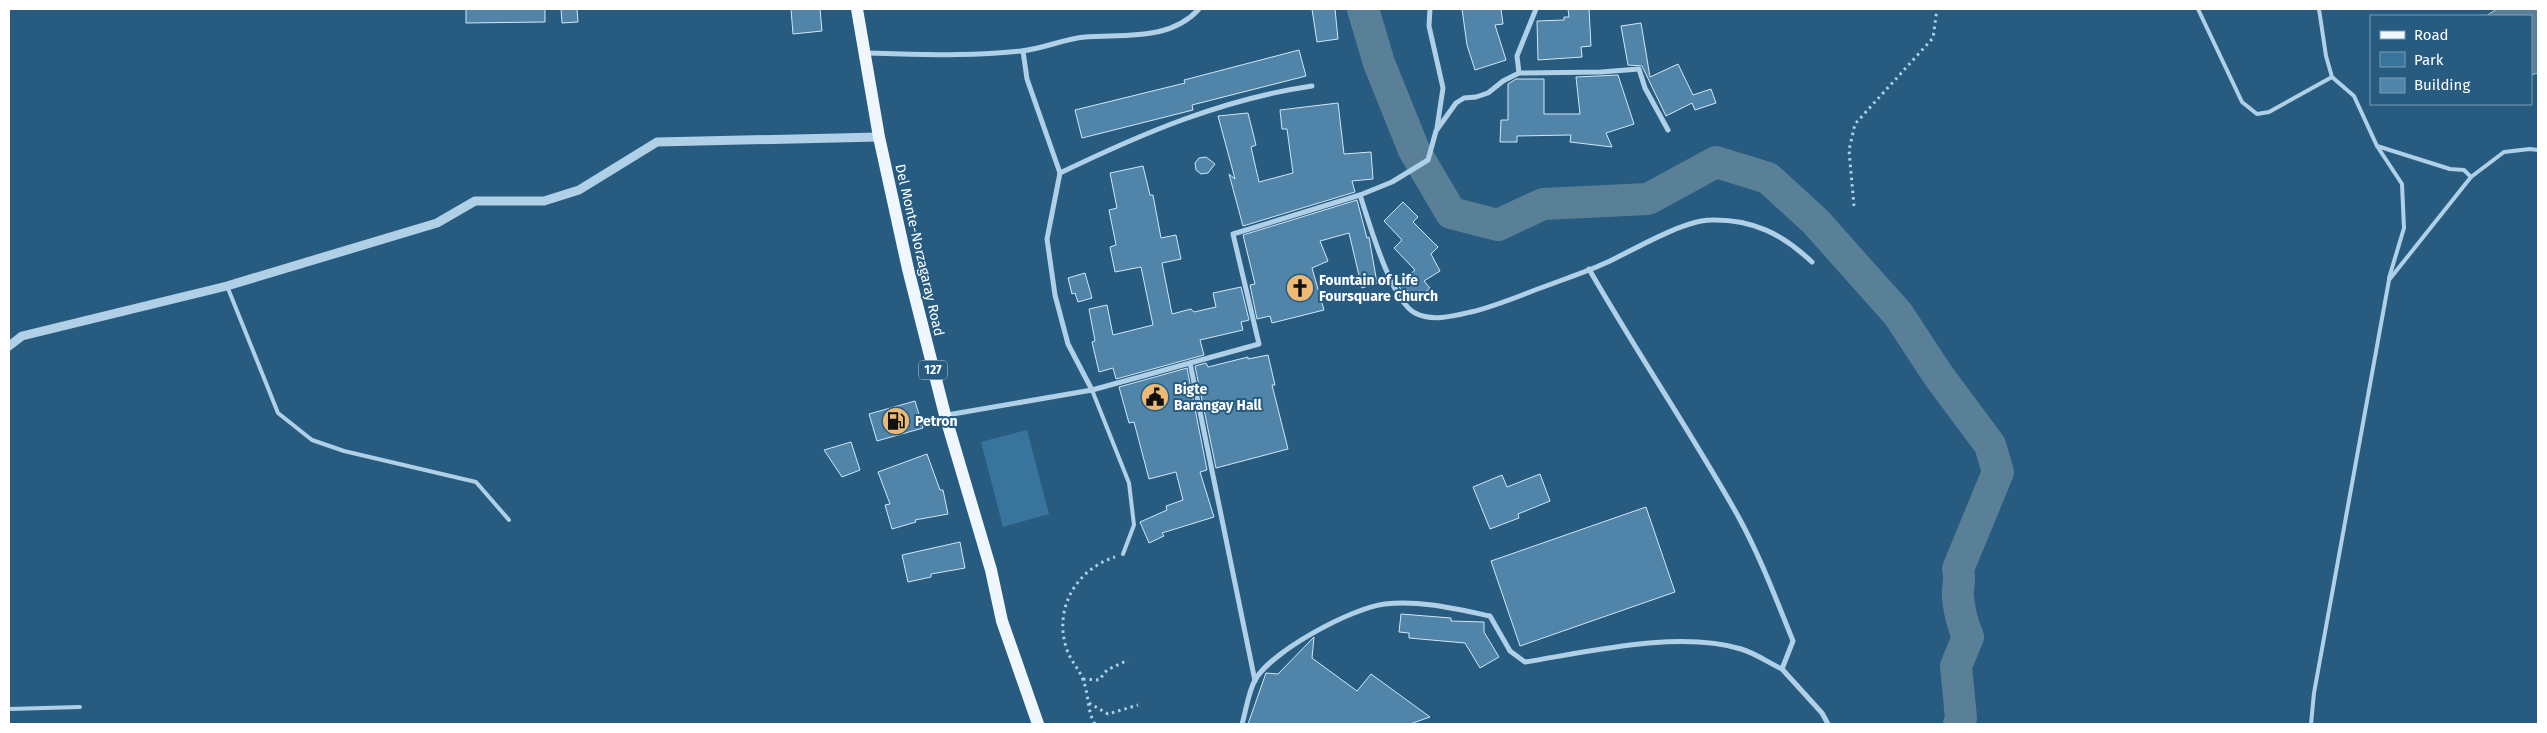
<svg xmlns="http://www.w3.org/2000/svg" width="2547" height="733" font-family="'Fira Sans',sans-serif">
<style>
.green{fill:#38749c}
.water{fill:#5a8098;stroke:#a3cce6}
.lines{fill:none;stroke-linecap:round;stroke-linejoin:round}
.river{stroke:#5a8098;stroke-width:32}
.building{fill:#5085a9;stroke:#d2e7f5}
.path{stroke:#afd0e6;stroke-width:3;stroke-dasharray:2.5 4;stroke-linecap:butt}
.service{stroke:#afd0e6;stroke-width:4}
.minor{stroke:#afd0e6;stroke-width:5}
.tertiary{stroke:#afd0e6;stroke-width:9}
.primary{stroke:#eff7fd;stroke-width:12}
.labels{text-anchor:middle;stroke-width:4;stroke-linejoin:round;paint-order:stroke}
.shield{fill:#275b80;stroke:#beced9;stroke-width:1}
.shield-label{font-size:12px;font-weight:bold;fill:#fff}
.street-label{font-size:14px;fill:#fff;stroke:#275b80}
.poi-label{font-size:14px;font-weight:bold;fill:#fff;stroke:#275b80;text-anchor:start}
</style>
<rect width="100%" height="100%" fill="#275b80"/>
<polygon class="green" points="1027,430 1049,514 1003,527 981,442"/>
<polygon class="water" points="2497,9 2538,9 2538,73 2531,75 2531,16 2486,16"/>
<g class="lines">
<path class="river" d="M1363 9 1379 63 1414 150 1451 213 1498 225 1543 204 1648 199 1716 162 1768 178 1815 221 1898 314 1938 375 1990 445 1998 472 1958 569C1961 580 1957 587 1958 597 1959 611 1963 625 1968 637L1956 666 1961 718 1959 724"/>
</g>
<g class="building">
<polygon points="466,9 545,9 545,22 466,23"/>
<polygon points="561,9 577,9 578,22 562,23"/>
<polygon points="791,9 820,9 822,31 793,34"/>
<polygon points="1312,9 1335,9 1338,39 1317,42"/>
<polygon points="1462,9 1501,9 1503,24 1495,25 1506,60 1475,70 1467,45"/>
<polygon points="1568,9 1589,9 1591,46 1581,47 1582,57 1538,60 1537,21 1564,20 1564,17 1569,17"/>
<polygon points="1641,23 1650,77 1678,64 1693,95 1711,89 1716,103 1695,110 1692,103 1666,116 1642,66 1628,65 1621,26"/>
<polygon points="1299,50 1306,76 1192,105 1193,110 1082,138 1075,110 1185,83 1184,80"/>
<polygon points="1618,75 1634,124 1606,133 1612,147 1570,142 1571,135 1517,136 1517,142 1500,142 1501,120 1508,120 1508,84 1516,79 1544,79 1544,114 1580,114 1576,77"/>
<polygon points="1338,103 1344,154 1371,152 1373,179 1352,181 1355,192 1243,226 1229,174 1235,179 1218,116 1248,113 1256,145 1251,147 1259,182 1293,173 1287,129 1282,129 1280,110"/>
<polygon points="1206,157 1215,164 1208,173 1201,174 1196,170 1195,163 1199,158"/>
<polygon points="1143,166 1150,195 1153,195 1161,238 1176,235 1181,259 1162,263 1172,314 1191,309 1194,312 1216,307 1213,293 1241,287 1249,320 1241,322 1243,330 1200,340 1204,355 1116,379 1113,368 1099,372 1092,342 1095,341 1089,309 1107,305 1113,335 1153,325 1141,267 1115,272 1110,247 1116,245 1109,210 1117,208 1110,173"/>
<polygon points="1357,200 1367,238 1369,237 1377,283 1362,288 1349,233 1320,241 1328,261 1312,268 1324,310 1272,323 1270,316 1257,319 1250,285 1255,284 1243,235"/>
<polygon points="1403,202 1418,217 1413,222 1438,247 1431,254 1440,271 1424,281 1430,288 1416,300 1407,290 1403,293 1398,285 1415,270 1394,248 1402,240 1384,221"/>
<polygon points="1085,273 1092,298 1078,302 1075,293 1072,294 1068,278"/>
<polygon points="1268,355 1275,385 1272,385 1288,449 1216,468 1195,366 1206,363 1208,367 1248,357 1248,359"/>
<polygon points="1187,368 1207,470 1200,472 1214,517 1162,533 1164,536 1149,543 1140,522 1167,510 1166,506 1183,500 1176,472 1149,479 1134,422 1129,423 1119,387"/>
<polygon points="915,401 923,428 877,441 869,414"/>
<polygon points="851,442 860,470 842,477 824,450"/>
<polygon points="927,454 940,490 943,490 948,514 915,520 916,522 892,529 885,505 890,504 878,472"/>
<polygon points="1540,474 1550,501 1518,514 1519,518 1490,529 1473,487 1502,475 1507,487"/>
<polygon points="1646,507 1675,592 1520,646 1491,561"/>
<polygon points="960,542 965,568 931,574 931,577 908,582 902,555"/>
<polygon points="1401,614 1451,618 1451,621 1484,622 1484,632 1499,657 1480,668 1465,643 1409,638 1409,633 1399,632"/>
<polygon points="1314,637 1312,658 1357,691 1371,674 1430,717 1410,724 1248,724 1266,673 1278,674"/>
</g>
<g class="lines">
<g class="path">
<polyline points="1854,206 1849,150 1855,124 1933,38 1937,9"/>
<polyline points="1083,679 1099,680 1107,670 1128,660"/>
<polyline points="1089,703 1108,714 1138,705"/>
<path d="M1095 724C1087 712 1089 694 1083 680 1079 668 1070 661 1066 647 1054 607 1077 569 1115 557"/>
</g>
<g class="service">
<polyline points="2198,9 2242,102 2257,114 2269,112 2332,77"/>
<polyline points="2319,9 2326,56 2332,77 2354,96 2377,146 2402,184 2404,228 2389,278"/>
<polyline points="2377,146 2450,169 2464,170 2471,177"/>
<polyline points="227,286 278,413 312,440 344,451 476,482 509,520"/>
<polyline points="1092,390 1129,483 1134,525 1123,554"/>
<polyline points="9,709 80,707"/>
<polyline points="2311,724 2314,693 2389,280 2471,177 2504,152 2530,149 2538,150"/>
</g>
<g class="minor">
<polyline points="1430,9 1429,26 1443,88 1437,128"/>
<polyline points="1023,51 1027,79 1060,173 1047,239 1055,295 1068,344 1092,390"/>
<path d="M865 53C917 54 969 57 1021 51 1043 49 1063 39 1085 37 1125 34 1170 41 1199 9"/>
<polyline points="1519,73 1517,56 1536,9"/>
<path d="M1060 173C1141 134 1222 99 1312 86"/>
<path d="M1360 195C1369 222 1391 301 1415 313 1432 322 1454 316 1471 312 1497 306 1521 295 1546 286 1567 278 1589 271 1610 261 1635 249 1684 220 1711 220 1753 219 1782 234 1812 262"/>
<path d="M1589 269C1637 353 1691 432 1738 516 1760 556 1776 599 1793 641L1782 669 1822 713 1828 724"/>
<polyline points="1190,363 1255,681"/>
<polyline points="947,415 1092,390 1259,344 1233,234 1360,195 1392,182 1428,160 1436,131 1456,103 1464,98 1476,97 1488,93 1503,81 1519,73 1601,72 1639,69 1645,88 1668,130"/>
<path d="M1242 724C1246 711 1248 693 1255 680 1272 651 1351 608 1385 604 1420 600 1456 609 1490 616L1510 651 1525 662C1588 652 1679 630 1741 649 1755 653 1769 663 1782 669"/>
</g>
<polyline class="tertiary" points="9,346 22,336 227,286 437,223 475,201 544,201 579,190 657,142 879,137"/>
<polyline class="primary" points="857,9 879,137 908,269 945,415 991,570 1002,621 1038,724"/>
</g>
<defs>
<symbol id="church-disc" viewBox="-11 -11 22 22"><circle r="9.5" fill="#eeb975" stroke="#275b80"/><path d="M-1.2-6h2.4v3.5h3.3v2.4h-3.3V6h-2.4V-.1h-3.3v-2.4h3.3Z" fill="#111"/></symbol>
<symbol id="civic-disc" viewBox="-11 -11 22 22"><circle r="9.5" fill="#eeb975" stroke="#275b80"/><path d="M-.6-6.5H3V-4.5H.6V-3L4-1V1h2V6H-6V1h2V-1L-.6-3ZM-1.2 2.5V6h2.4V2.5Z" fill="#111"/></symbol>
<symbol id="fuel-disc" viewBox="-11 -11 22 22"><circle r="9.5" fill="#eeb975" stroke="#275b80"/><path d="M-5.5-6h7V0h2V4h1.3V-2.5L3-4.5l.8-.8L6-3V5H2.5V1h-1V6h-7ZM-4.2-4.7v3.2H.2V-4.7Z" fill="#111"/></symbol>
</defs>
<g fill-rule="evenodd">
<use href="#church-disc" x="1284" y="272" width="32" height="32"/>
<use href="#civic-disc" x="1139" y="381" width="32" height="32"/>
<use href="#fuel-disc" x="880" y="405" width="32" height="32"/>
</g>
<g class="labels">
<rect class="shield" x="919" y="360.5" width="28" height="19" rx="4"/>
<g class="shield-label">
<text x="933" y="374">127</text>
</g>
<g class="street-label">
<text transform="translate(920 250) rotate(77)" y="5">Del Monte-Norzagaray Road</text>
</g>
<g class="poi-label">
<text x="1319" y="285">Fountain of Life<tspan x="1319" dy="16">Foursquare Church</tspan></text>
<text x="1174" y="394">Bigte<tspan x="1174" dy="16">Barangay Hall</tspan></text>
<text x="915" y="426">Petron</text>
</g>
</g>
<rect width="2547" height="733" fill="none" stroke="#ffffff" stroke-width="20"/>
<rect x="2370" y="15" width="162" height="90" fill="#275b80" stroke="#7d9db3"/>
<rect x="2380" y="31" width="25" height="8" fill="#eff7fd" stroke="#7d9db3"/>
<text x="2414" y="40" font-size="15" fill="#ffffff">Road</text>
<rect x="2380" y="52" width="25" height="15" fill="#38749c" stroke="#7d9db3"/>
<text x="2414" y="65" font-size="15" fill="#ffffff">Park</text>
<rect x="2380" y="78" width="25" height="15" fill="#5085a9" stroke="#7d9db3"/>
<text x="2414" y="90" font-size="15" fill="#ffffff">Building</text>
</svg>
